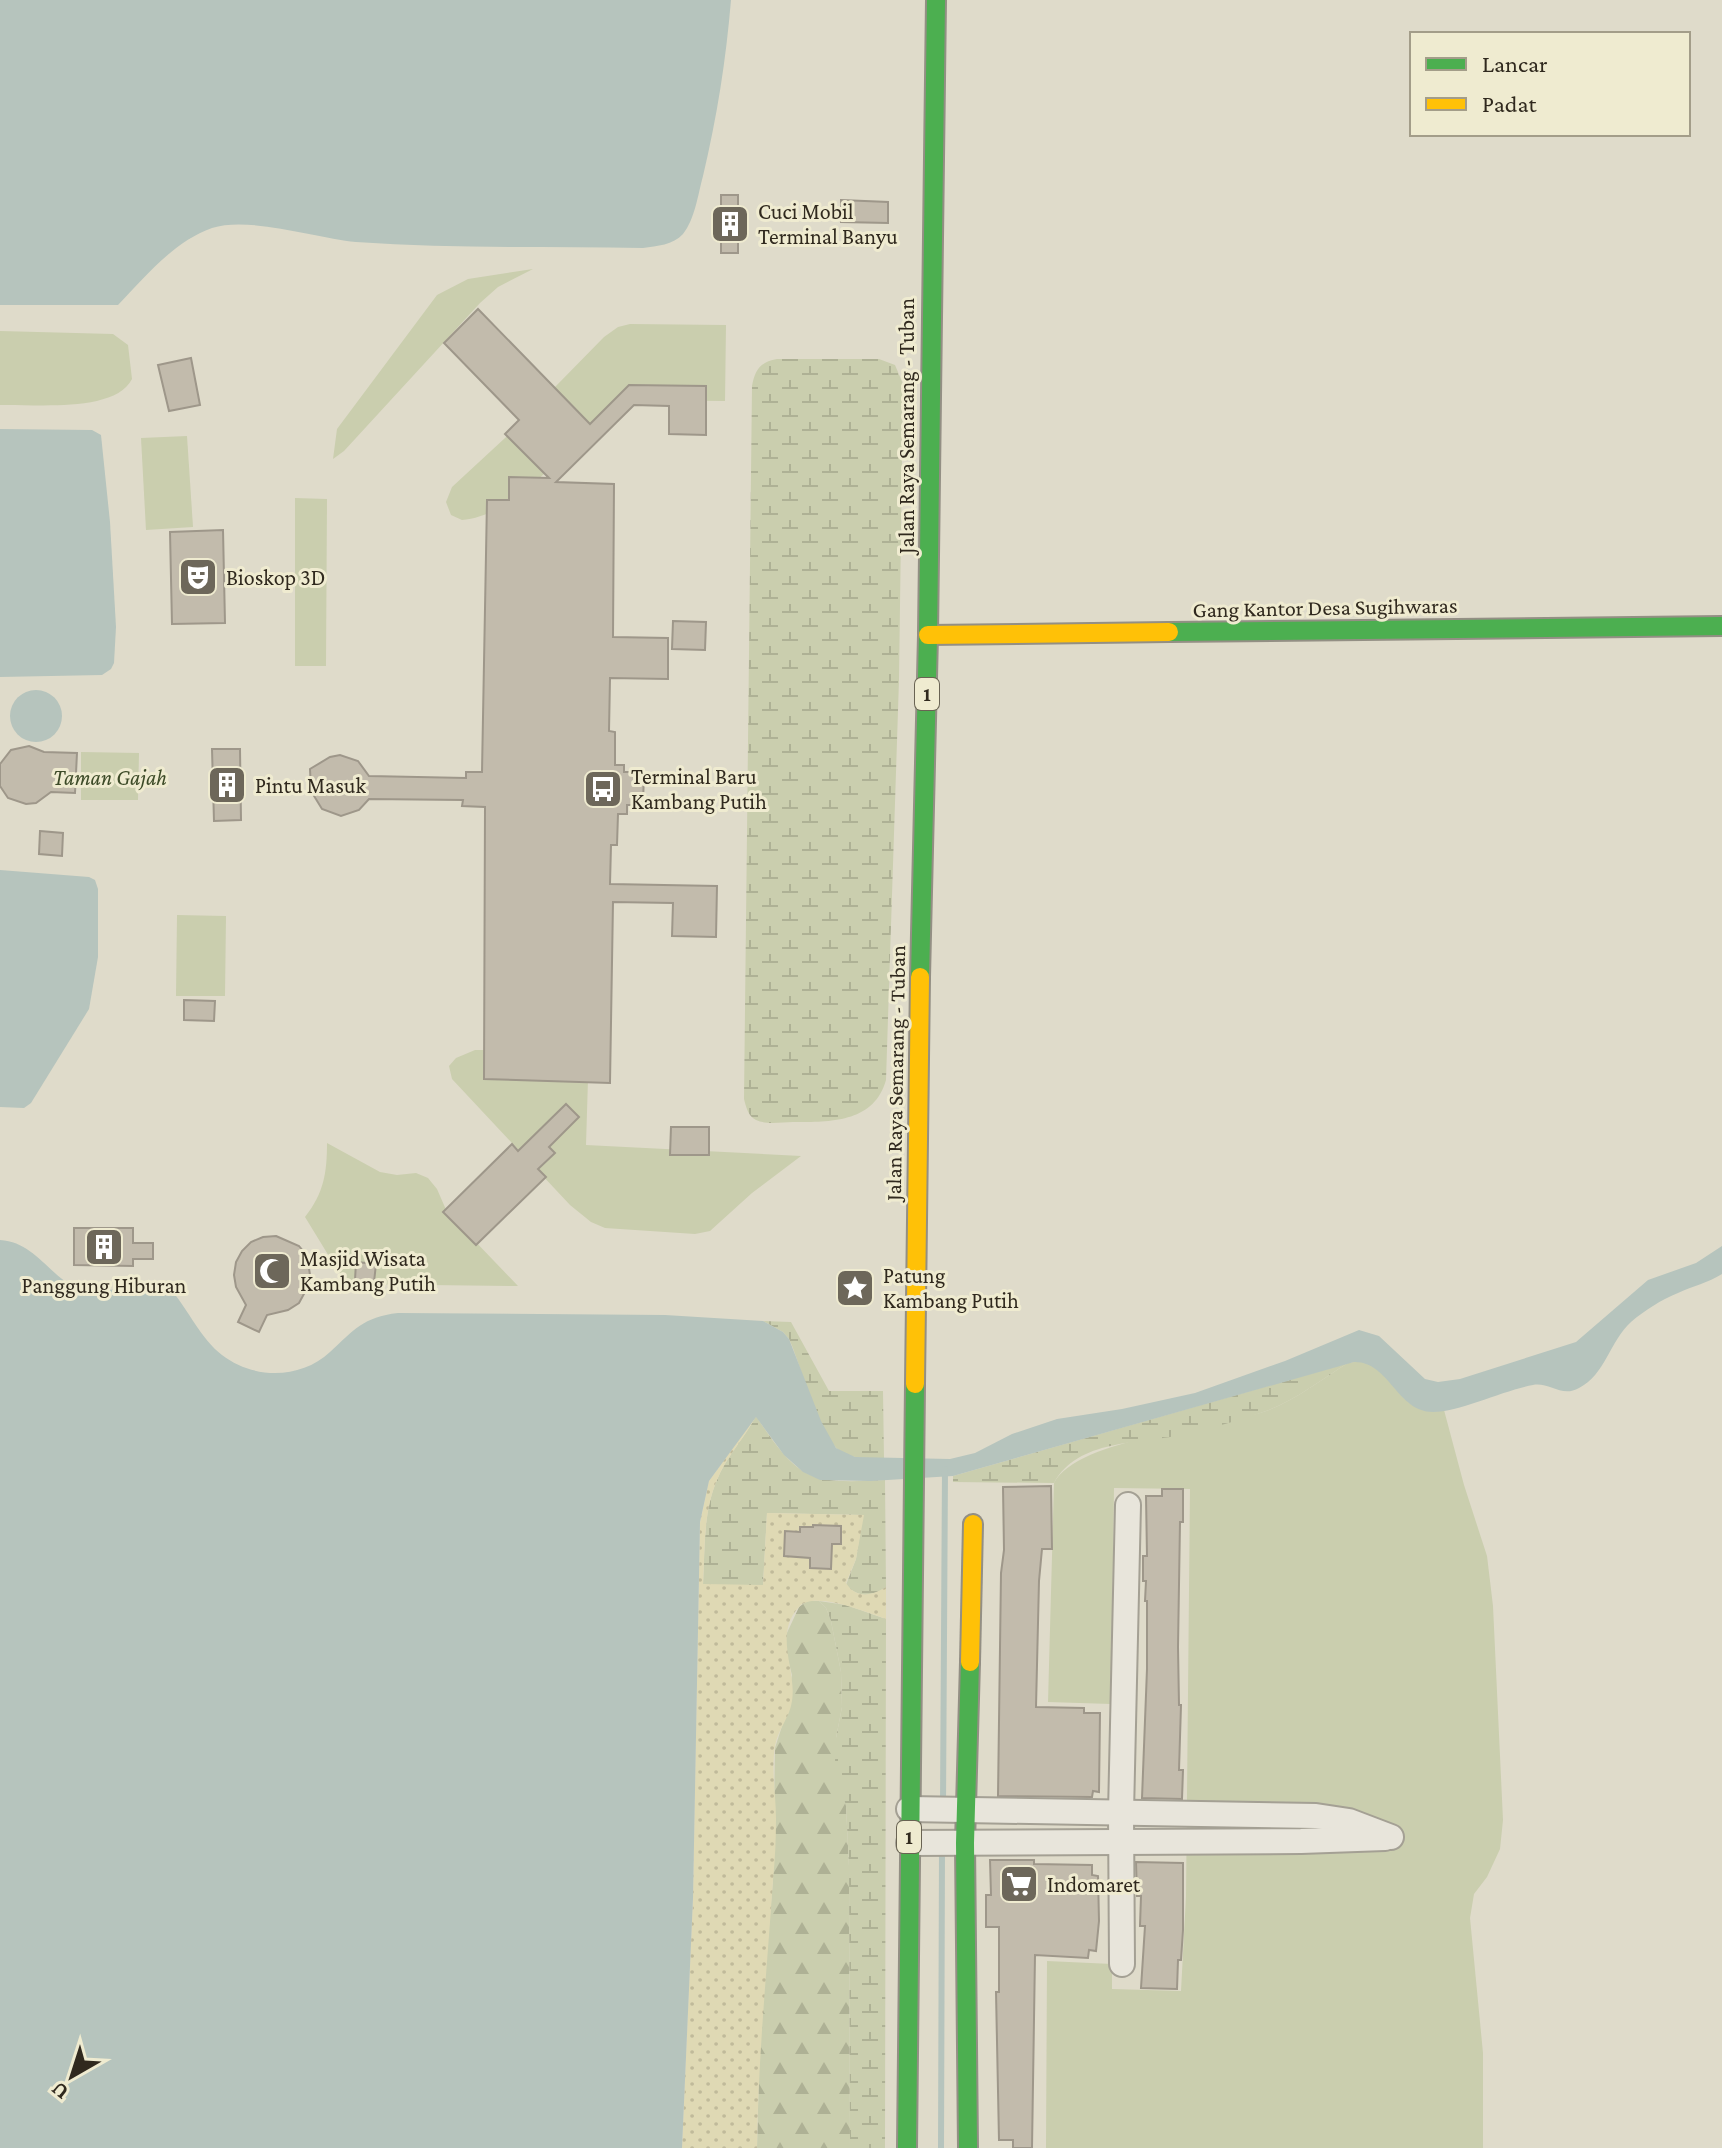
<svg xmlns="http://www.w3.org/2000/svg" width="1722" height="2148" font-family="'Crimson Pro',serif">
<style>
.green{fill:#caceae}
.forest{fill:url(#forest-firs)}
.wetland{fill:url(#wetland-marsh)}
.sand{fill:url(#sand-dots)}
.water{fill:#b6c4bd}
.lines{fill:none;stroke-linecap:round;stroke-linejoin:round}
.stream{stroke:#b6c4bd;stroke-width:6}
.building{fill:#c2bbac;stroke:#9e978a;stroke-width:2}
.street-casing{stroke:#a4a094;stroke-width:28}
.fast-casing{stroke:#938f84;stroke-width:22}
.slow-casing{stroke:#938f84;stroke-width:22}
.street{stroke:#e8e5db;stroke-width:24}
.fast{stroke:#4caf50;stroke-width:18}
.slow{stroke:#ffc107;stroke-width:18}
.labels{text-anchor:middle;stroke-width:6;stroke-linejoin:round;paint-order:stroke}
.shield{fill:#efebd0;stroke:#696353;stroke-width:2}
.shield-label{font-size:20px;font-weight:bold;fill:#30291e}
.poi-label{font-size:22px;fill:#30291e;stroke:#efebd0;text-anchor:start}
.street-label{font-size:22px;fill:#30291e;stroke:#efebd0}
.park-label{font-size:22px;font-style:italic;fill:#3c4a27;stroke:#efebd0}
</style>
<defs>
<pattern id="forest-firs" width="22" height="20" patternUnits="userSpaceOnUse" patternTransform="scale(2)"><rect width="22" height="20" fill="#caceae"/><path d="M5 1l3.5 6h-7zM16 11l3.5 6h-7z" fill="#aeb195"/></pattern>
<pattern id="wetland-marsh" width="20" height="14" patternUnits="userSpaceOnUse" patternTransform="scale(2)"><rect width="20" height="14" fill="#caceae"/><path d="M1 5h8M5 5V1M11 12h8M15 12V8" fill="none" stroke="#aeb195"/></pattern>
<pattern id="sand-dots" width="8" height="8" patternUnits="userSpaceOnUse" patternTransform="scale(2)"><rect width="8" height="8" fill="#dfd9b4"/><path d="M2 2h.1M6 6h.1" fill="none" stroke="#c0ba9a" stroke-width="1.8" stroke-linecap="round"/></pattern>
</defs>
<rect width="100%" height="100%" fill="#dfdbca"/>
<g class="green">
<polygon points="533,269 498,287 480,303 344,451 333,459 337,429 437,295 468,279"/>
<path d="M630 324 726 325 725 401 617 400C581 436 515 517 462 520L451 515 446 502 452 487 505 438 604 337 618 327Z"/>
<path d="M0 331 113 334 128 345 132 379C115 413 35 404 0 405Z"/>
<polygon points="187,436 193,527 146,530 141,438"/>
<polygon points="295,498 327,499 326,666 295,666"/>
<polygon points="81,752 139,753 138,800 81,800"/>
<polygon points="177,915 226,916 225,996 176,996"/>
<polygon points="475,1050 488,1050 588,1079 586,1145 801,1156 752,1193 710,1231 695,1234 605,1228 591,1222 570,1205 452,1079 449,1066 456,1058"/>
<path d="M327 1143 380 1172 397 1175 416 1173 428 1178 437 1189 447 1212 518 1286 346 1284 305 1217C324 1193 327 1173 327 1143Z"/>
<path d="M1360 1361C1395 1367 1399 1420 1444 1410L1464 1485 1487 1556 1493 1606 1503 1820 1500 1849 1487 1877 1474 1894 1470 1918 1483 2053V2148H1046L1047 1961 1112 1964V1989L1181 1991 1186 1897 1190 1489 1114 1488 1111 1704 1048 1702 1054 1483C1079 1437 1217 1429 1269 1410 1297 1399 1322 1379 1348 1363Z"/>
</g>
<polygon class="forest" points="807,1601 819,1601 826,1608 831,1621 841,1672 842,1707 836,1738 846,1806 849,1866 850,2148 757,2148 760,2032 773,1880 775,1748 783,1723 792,1675 786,1652 786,1635 799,1607"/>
<g class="wetland">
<path d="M777 359H879L895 365 903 384 899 680 886 1080C874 1123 830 1122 793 1122 782 1122 767 1125 756 1120 748 1116 746 1107 744 1099L752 386C755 370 760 362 777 359Z"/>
<path d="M763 1321 791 1322 829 1391H883L884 1458C872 1458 858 1459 846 1455 819 1443 802 1366 789 1339L783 1332Z"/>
<path d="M1348 1363C1322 1379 1297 1399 1269 1410 1240 1420 1210 1429 1181 1435 1139 1444 1078 1439 1054 1483L953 1482V1476Z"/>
<path d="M756 1416C799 1481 809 1484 885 1480L886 1587C872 1597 858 1598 846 1585L856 1559 863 1515 767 1513 763 1585H703C705 1550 703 1512 717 1480 725 1459 745 1437 756 1416Z"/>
<polygon points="819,1601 846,1605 886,1619 885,2148 850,2148 849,1866 846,1806 835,1762 836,1738 842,1707 841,1672 831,1621 826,1608"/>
</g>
<path class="sand" d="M756 1416C745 1437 725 1459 717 1480 703 1512 705 1550 703 1584L763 1585 767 1513 864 1515 856 1559 846 1583C856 1599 872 1596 886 1587V1619C868 1613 814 1590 799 1607 773 1635 797 1669 792 1701 790 1717 778 1729 775 1746 771 1771 776 1794 776 1819 776 1839 775 1860 773 1880 767 1970 758 2058 757 2148H682L693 1898 700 1523 709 1481Z"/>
<g class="water">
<path d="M0 0H731C726 60 717 117 703 176 698 194 695 219 683 234 673 245 657 246 643 248 548 246 452 249 356 242 316 238 249 216 212 228 173 242 145 277 118 305H0Z"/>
<polygon points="0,429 92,430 101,435 110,522 116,627 114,663 111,669 102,675 0,677"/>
<circle cx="36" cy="716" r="26"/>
<polygon points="0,870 89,877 95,880 98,889 98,957 89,1009 31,1103 24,1108 0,1107"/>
<path d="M0 1240C35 1242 49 1276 78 1289L172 1291C189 1311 201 1339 222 1355 253 1379 300 1380 330 1352 354 1330 363 1317 398 1313L665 1315 763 1321 783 1332 789 1339 821 1421 836 1448 855 1457 950 1459 975 1453 1012 1434 1057 1419 1122 1409 1195 1393 1285 1361 1359 1330 1379 1336 1425 1379 1438 1382 1460 1379 1576 1342 1648 1280 1696 1263 1722 1246V1274C1708 1283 1693 1286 1678 1293 1661 1300 1645 1310 1631 1322 1610 1341 1605 1375 1579 1388 1562 1398 1549 1382 1533 1385 1504 1390 1460 1412 1433 1412 1397 1412 1389 1361 1354 1362L953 1476 871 1481 820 1480 803 1472 784 1455 756 1417 709 1481 700 1522 693 1898 682 2148H0Z"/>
</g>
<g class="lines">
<g class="stream">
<polyline points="943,1806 945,1469"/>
<polyline points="941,2148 942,1849"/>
</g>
</g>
<g class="building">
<rect x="721" y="195" width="17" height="58"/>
<polygon points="841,200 888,202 888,223 841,222"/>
<polygon points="478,309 590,424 629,385 706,386 706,435 669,434 669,406 634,405 556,482 614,484 613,637 668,638 668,679 610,678 609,731 615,732 615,765 624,765 624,772 644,772 643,805 627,805 627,814 618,814 617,845 611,845 610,884 717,886 716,937 672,936 673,903 613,902 610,1083 484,1079 485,807 462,806 463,800 369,799 359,810 341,816 322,809 311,791 310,769 330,757 340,755 358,761 369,776 466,778 466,772 482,772 487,500 509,500 509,477 549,478 505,434 519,420 444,343"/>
<polygon points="191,358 200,405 169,411 158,365"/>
<polygon points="223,530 225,623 172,624 170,532"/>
<polygon points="673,621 706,622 705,650 672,649"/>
<polygon points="29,746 44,752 77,753 75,793 51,792 36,803 26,804 8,798 0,786 0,764 11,750"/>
<polygon points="212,749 240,749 241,820 214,821"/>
<polygon points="40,831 63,833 62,856 39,854"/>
<polygon points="184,1000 215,1001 214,1021 184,1020"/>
<polygon points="566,1104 579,1117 549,1147 555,1153 538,1169 546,1177 476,1245 443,1212 512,1144 518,1151"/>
<polygon points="671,1127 709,1127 709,1155 670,1155"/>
<polygon points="74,1228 133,1228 133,1243 153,1243 153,1259 133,1259 133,1266 74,1265"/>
<polygon points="276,1236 299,1246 307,1256 311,1281 299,1303 288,1310 267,1315 259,1332 238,1322 246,1305 236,1287 234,1275 236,1262 242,1251 251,1242 263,1237"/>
<polygon points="356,1262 376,1264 374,1282 355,1280"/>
<polygon points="1051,1486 1052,1549 1042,1549 1039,1581 1036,1707 1084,1708 1084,1713 1100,1713 1099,1792 1093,1791 1092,1797 998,1796 1001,1573 1004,1550 1003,1487"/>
<polygon points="1162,1489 1183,1489 1183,1522 1180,1522 1178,1647 1179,1705 1181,1705 1179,1770 1183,1770 1182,1799 1142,1798 1147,1669 1147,1601 1145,1601 1146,1581 1143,1581 1143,1556 1147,1556 1146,1496 1162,1496"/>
<polygon points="813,1525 841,1526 841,1544 832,1544 831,1569 810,1568 810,1558 784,1556 785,1531 800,1532 800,1527 813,1527"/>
<polygon points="990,1860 1034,1860 1034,1864 1092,1865 1092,1875 1098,1876 1099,1921 1096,1951 1089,1950 1088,1958 1035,1955 1032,2148 1013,2148 1013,2140 999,2140 996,1992 999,1992 999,1927 986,1927 986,1895 991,1895"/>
<polygon points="1136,1862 1183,1863 1183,1930 1181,1960 1178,1960 1177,1989 1141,1988 1145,1926 1140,1926 1141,1896 1137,1896"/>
</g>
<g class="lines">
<defs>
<g id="street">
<polyline points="909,1809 1316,1816 1349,1821 1391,1837"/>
<polyline points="909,1843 1301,1841 1385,1838"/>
<polyline points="1122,1964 1121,1813 1128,1505"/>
</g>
<g id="fast">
<polyline points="1169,632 1722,626"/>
<polyline points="920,977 928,635 936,0"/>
<polyline points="907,2148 915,1384"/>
<polyline points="968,2148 965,1843 970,1662"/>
</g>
<g id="slow">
<polyline points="928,635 1169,632"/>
<polyline points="915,1384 920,977"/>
<polyline points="970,1662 973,1524"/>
</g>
</defs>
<use href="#street" class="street-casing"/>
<use href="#fast" class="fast-casing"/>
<use href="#slow" class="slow-casing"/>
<use href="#street" class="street"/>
<use href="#fast" class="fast"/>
<use href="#slow" class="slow"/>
</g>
<defs>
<symbol id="building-square" viewBox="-11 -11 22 22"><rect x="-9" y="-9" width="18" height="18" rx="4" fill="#6d675a" stroke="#efebd0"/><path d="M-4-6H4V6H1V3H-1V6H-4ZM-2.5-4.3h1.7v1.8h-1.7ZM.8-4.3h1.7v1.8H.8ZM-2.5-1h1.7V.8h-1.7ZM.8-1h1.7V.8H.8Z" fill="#fff"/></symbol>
<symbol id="theatre-square" viewBox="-11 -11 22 22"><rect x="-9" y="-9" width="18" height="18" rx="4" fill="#6d675a" stroke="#efebd0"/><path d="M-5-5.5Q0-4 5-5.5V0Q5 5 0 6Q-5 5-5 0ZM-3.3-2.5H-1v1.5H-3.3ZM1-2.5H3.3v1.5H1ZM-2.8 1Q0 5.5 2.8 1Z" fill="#fff"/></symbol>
<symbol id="bus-square" viewBox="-11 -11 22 22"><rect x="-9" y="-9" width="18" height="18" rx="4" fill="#6d675a" stroke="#efebd0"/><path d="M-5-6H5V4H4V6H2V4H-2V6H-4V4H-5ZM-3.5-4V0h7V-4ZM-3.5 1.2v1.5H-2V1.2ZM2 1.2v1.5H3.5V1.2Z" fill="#fff"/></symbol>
<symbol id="mosque-square" viewBox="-11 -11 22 22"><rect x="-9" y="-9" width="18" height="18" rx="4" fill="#6d675a" stroke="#efebd0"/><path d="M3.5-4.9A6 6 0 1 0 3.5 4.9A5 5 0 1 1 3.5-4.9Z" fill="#fff"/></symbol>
<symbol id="sight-square" viewBox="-11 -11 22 22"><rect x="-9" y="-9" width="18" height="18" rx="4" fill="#6d675a" stroke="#efebd0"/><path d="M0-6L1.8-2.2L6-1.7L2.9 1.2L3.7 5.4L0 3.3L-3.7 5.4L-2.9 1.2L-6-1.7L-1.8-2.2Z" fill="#fff"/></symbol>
<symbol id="supermarket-square" viewBox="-11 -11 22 22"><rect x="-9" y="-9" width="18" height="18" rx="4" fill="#6d675a" stroke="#efebd0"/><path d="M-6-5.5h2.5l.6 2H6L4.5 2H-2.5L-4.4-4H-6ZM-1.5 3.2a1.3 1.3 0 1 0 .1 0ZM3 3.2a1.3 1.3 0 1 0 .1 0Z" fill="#fff"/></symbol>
</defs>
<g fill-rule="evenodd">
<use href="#building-square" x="708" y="202" width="44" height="44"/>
<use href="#theatre-square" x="176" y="555" width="44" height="44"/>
<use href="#building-square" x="205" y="763" width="44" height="44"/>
<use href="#bus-square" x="581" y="767" width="44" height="44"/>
<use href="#building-square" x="82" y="1225" width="44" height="44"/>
<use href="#mosque-square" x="250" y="1249" width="44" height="44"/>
<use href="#sight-square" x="833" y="1266" width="44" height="44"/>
<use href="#supermarket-square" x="997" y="1862" width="44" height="44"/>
</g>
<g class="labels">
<g class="shield">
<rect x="915" y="678" width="24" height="32" rx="6"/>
<rect x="897" y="1821" width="24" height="32" rx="6"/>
</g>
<g class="shield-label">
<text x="927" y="701">1</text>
<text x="909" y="1844">1</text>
</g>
<g class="poi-label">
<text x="758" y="219">Cuci Mobil<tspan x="758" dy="25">Terminal Banyu</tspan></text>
<text x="226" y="585">Bioskop 3D</text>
<text x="631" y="784">Terminal Baru<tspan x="631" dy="25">Kambang Putih</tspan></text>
<text x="255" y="793">Pintu Masuk</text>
<text x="300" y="1266">Masjid Wisata<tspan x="300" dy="25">Kambang Putih</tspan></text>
<text x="883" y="1283">Patung<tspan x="883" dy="25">Kambang Putih</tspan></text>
<text x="104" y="1293" text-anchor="middle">Panggung Hiburan</text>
<text x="1047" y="1892">Indomaret</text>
</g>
<g class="street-label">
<text transform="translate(906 426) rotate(-90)" y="8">Jalan Raya Semarang - Tuban</text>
<text transform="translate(1325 607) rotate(-1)" y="8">Gang Kantor Desa Sugihwaras</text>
<text transform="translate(895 1073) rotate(-89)" y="8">Jalan Raya Semarang - Tuban</text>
</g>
<g class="park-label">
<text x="110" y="785">Taman Gajah</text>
</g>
</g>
<rect x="1410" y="32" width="280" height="104" fill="#efebd0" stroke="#a39d89" stroke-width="2"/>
<rect x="1426" y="58" width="40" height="12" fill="#4caf50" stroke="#a39d89" stroke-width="2"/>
<text x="1482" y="72" font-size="24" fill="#30291e">Lancar</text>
<rect x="1426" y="98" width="40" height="12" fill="#ffc107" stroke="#a39d89" stroke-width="2"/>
<text x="1482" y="112" font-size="24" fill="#30291e">Padat</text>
<g transform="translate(72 2076) rotate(219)" stroke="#efebd0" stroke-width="6" paint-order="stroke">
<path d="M0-6L14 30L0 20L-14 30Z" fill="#30291e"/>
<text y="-12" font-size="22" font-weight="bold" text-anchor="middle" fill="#30291e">U</text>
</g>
</svg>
